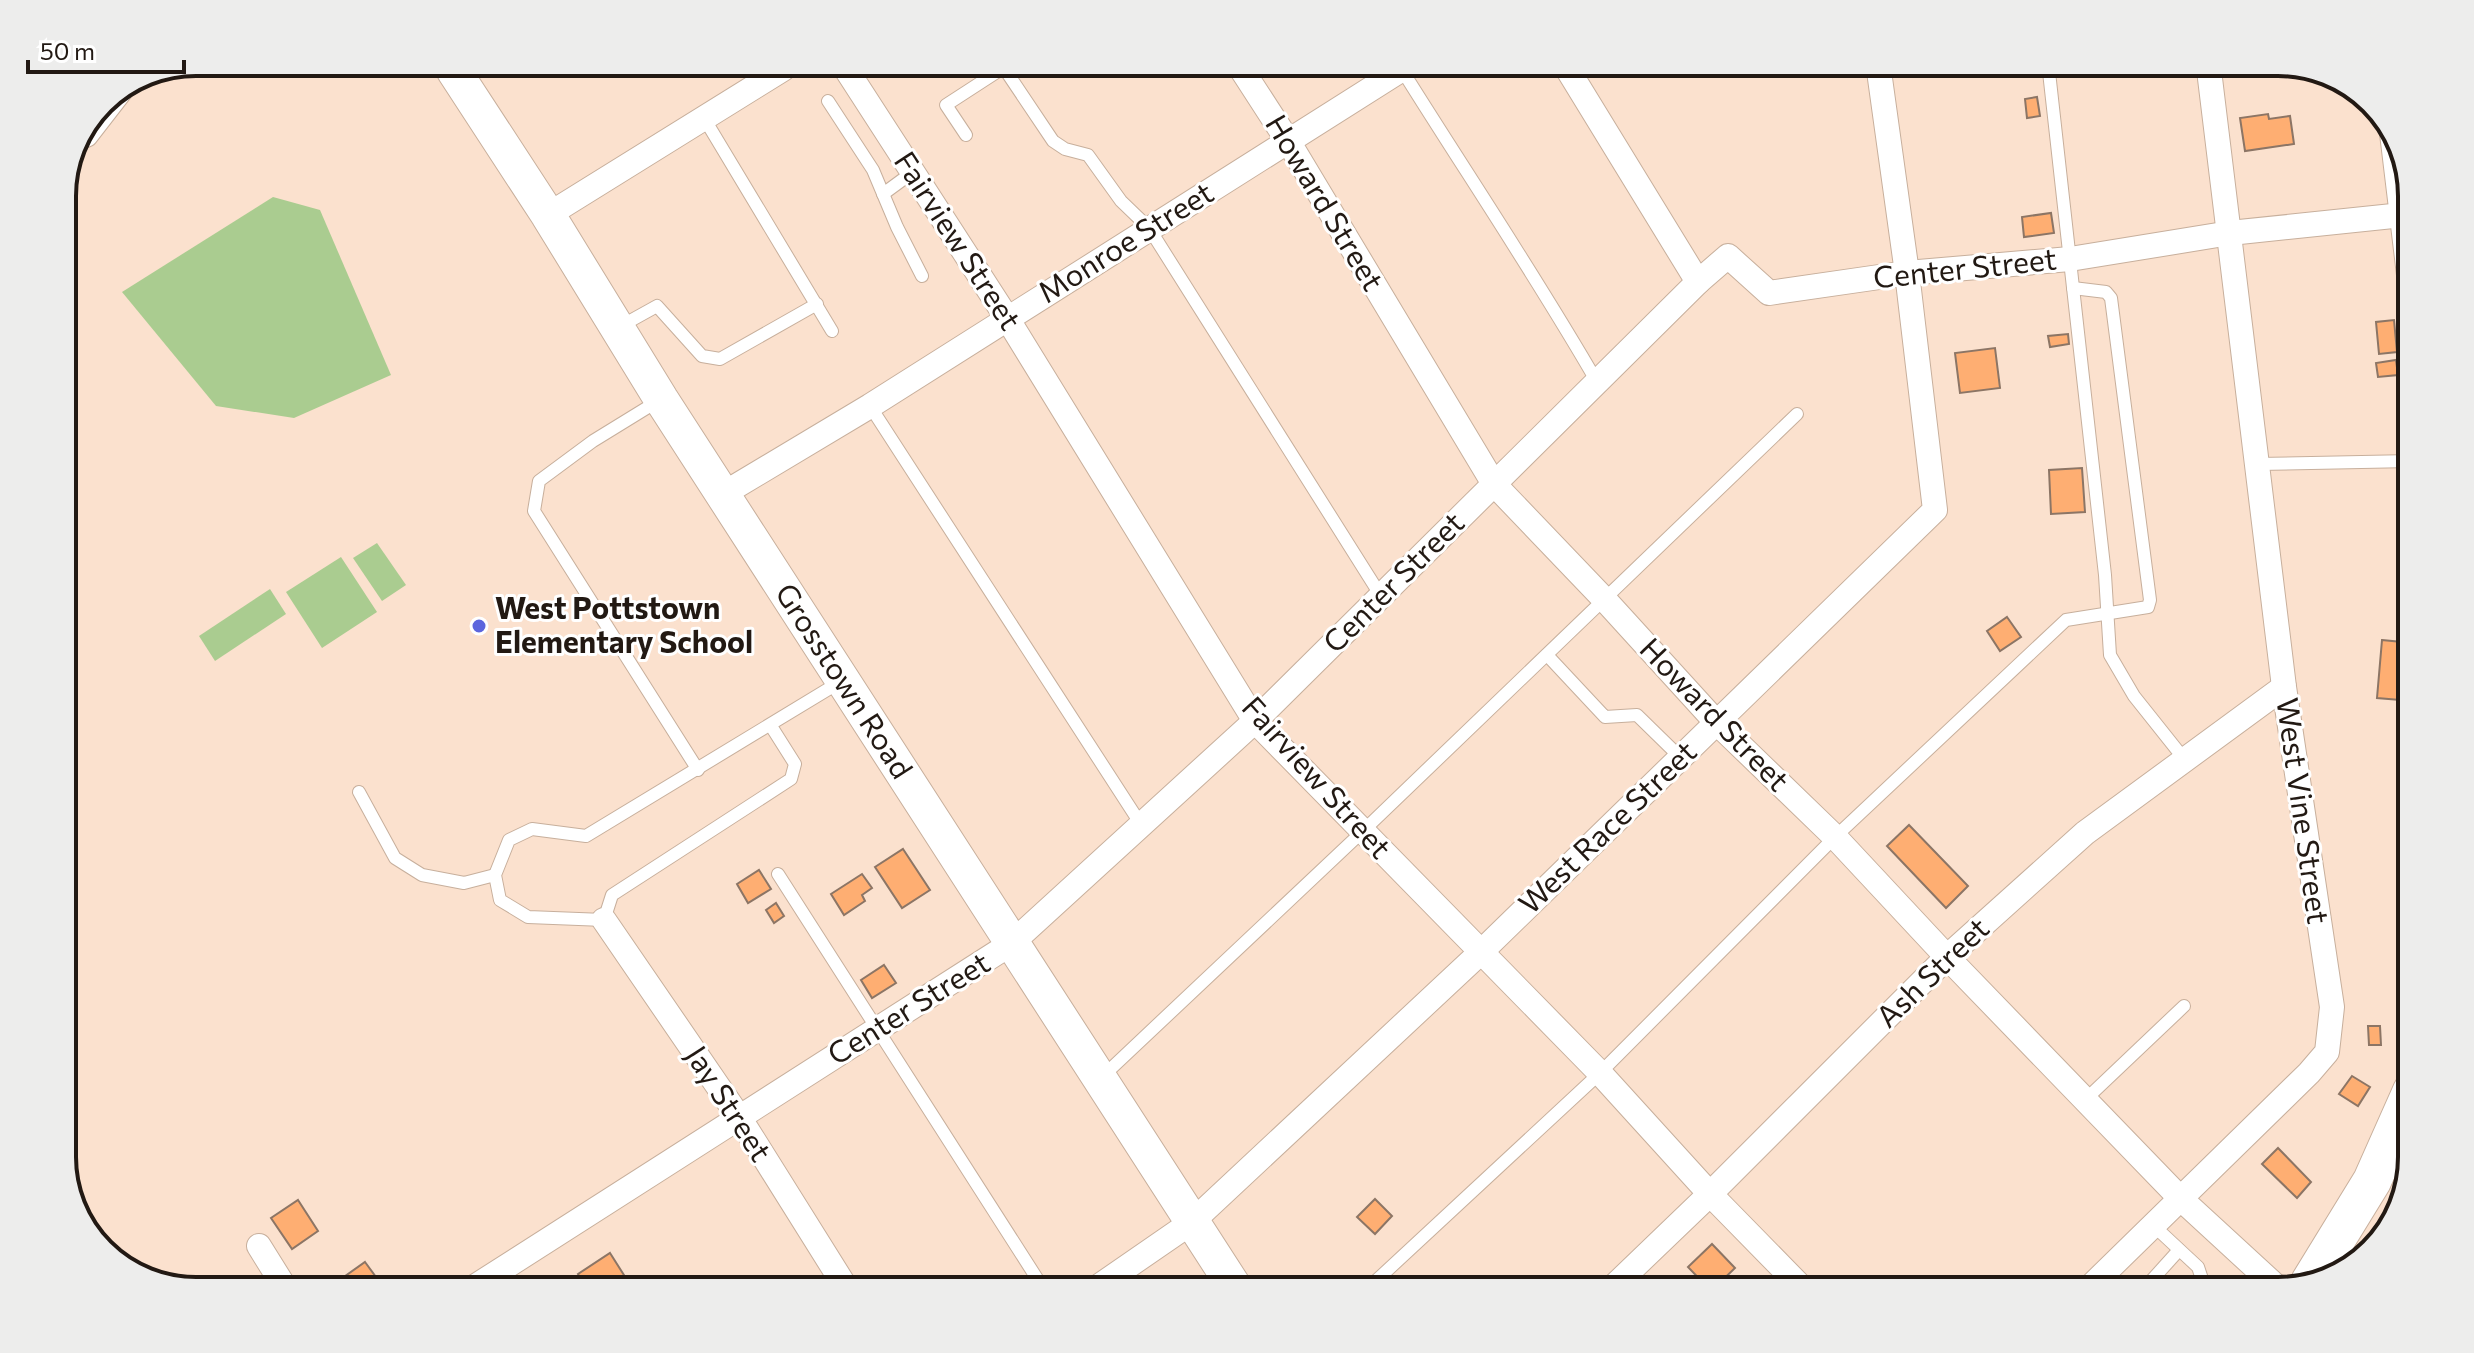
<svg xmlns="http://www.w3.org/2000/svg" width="2474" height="1353" font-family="Commissioner,sans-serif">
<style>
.green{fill:#aacc90}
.building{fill:#feae72;stroke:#8c7565;stroke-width:2}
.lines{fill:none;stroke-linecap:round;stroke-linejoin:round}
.lane-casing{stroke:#c7af9c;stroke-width:14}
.street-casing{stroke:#c7af9c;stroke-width:26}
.secondary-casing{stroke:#c7af9c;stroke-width:36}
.primary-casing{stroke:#c7af9c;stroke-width:40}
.lane{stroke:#fff;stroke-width:12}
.street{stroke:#fff;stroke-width:24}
.secondary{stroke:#fff;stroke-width:34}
.primary{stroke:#fff;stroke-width:38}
.poi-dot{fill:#5c65dd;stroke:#fff;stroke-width:3}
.labels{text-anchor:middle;stroke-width:6;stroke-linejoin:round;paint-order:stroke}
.street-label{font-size:30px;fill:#221913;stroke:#fff}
.poi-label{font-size:30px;font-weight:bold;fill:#221913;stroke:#fff;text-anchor:start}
.rim{fill:none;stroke:#221913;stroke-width:4}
</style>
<rect width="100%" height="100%" fill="#fbe1ce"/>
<g class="green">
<polygon points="273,197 320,210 391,375 294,418 216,406 122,292"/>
<polygon points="377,543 406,585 382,601 353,558"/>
<polygon points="341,557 377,612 322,648 286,592"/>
<polygon points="270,589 286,614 215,661 199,636"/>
</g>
<g class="building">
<polygon points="2239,62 2278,62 2279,67 2240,72"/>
<polygon points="2037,97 2040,116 2027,118 2025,99"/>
<polygon points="2268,114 2269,119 2290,116 2294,144 2245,151 2240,118"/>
<polygon points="2051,213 2054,233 2024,237 2022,217"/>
<polygon points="2394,320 2397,352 2379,354 2376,322"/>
<polygon points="2068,334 2069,344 2050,347 2048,336"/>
<polygon points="1995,348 2000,388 1960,393 1955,353"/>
<polygon points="2396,360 2398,375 2378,377 2376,363"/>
<polygon points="2082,468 2085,512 2051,514 2049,470"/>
<polygon points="2007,617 2021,637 2000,651 1987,631"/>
<polygon points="2382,640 2412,643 2412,701 2377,698"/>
<polygon points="1909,825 1968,886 1946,908 1887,846"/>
<polygon points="903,849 930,890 902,908 875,867"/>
<polygon points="759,870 771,889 748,903 737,884"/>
<polygon points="862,874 872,888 862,895 865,901 844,915 831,894"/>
<polygon points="776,903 784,916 774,923 766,910"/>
<polygon points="884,965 896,983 872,998 861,980"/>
<polygon points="2368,1026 2380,1026 2381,1045 2369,1045"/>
<polygon points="2352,1076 2370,1087 2358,1106 2339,1094"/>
<polygon points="2278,1148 2311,1182 2297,1198 2262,1164"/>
<polygon points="1375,1199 1392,1216 1375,1234 1357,1217"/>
<polygon points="298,1200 318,1231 292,1249 271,1218"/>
<polygon points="1712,1244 1735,1268 1711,1291 1688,1267"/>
<polygon points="610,1253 629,1283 617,1291 578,1291 586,1287 578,1274"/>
<polygon points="365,1262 384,1288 380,1291 334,1291 331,1286"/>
</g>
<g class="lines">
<defs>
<g id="lane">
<polyline points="2048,63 2105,575 2110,655 2134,696 2185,760"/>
<polyline points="1004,68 1053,141 1065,149 1088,155 1121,201 1149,228 1381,596"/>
<path d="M1402 70C1467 174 1536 276 1597 382"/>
<polyline points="828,101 873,170 897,227 922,276"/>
<polyline points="2384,117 2412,350"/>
<polyline points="704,118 832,331"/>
<polyline points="966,135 946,105 1003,68"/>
<polyline points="883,194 913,172"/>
<polyline points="621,326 657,306 702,356 720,359 817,304"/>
<polyline points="658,401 593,441 539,481 534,511 698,770"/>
<polyline points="870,406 1142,826"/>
<polyline points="2257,464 2412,461"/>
<polyline points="1547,655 1605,717 1637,715 1681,758"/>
<polyline points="771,726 795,764 791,779 612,895 604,920 528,917 500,900 495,875 509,840 532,829 586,836 840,682"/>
<polyline points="359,792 395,858 422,875 464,883 495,875"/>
<polyline points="778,874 1045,1291"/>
<polyline points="1102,1077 1363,831 1797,414"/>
<polyline points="2085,1100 2184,1006"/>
<polyline points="2154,1226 2198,1267 2206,1291"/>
<polyline points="1365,1291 1600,1073 1835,837 2066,620 2148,607 2150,600 2111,298 2106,292 2073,288"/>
<polyline points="2142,1291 2179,1250"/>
</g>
<g id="street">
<polyline points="1565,65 1698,282"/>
<polyline points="1240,67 1288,141 1494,484 1605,600 1717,723 1835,837 1947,957 2181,1199 2280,1290"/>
<polyline points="846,69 1007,318 1255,721 1600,1073 1710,1194 1805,1291"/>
<polyline points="86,135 124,86"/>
<polyline points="548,215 783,69"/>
<polyline points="723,494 870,406 1407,66"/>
<polyline points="604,920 739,1117 848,1291"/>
<polyline points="259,1246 287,1291"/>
<polyline points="468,1291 1012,943 1255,721 1698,282 1728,256 1769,293 1907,273 2070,259 2230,233 2412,214"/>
<polyline points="1092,1291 1192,1222 1480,953 1935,510 1907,273 1878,64"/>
<polyline points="1609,1291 1710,1194 1947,957 2085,833 2284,687"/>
<polyline points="2086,1291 2309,1073 2327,1052 2332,1007 2284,687 2208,62"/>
</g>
<g id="secondary">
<path id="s1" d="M454 71 548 215 661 399 1237 1291"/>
</g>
<polyline id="primary" points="2310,1282 2372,1181 2412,1091"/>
</defs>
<use href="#lane" class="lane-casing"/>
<use href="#street" class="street-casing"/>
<use href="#secondary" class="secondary-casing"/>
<use href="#primary" class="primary-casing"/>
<use href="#lane" class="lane"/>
<use href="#street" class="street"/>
<use href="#secondary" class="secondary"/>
<use href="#primary" class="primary"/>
</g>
<circle class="poi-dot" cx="479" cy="626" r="8"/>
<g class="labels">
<g class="street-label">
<text transform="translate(1324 203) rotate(59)" y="10">Howard Street</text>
<text transform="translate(957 241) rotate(57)" y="10">Fairview Street</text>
<text transform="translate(1126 243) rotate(-32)" y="10">Monroe Street</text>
<text transform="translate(1965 269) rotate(-6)" y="10">Center Street</text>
<text transform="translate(1394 583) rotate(-45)" y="10">Center Street</text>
<text dy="10" stroke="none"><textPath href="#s1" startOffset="724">Grosstown Road</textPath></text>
<text transform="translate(1714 715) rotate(46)" y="10">Howard Street</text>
<text transform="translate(1316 778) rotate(48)" y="10">Fairview Street</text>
<text transform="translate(2302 811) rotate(82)" y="10">West Vine Street</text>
<text transform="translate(1608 828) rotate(-44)" y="10">West Race Street</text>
<text transform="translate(1933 973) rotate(-44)" y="10">Ash Street</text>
<text transform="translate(909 1009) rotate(-32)" y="10">Center Street</text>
<text transform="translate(728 1104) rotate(57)" y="10">Jay Street</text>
</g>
<g class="poi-label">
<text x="495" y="619">West Pottstown<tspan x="495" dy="34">Elementary School</tspan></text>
</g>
</g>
<path d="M0 0H2474V1353H0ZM196 76H2278A120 120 0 0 1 2398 196V1157A120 120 0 0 1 2278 1277H196A120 120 0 0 1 76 1157V196A120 120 0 0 1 196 76Z" fill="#ededec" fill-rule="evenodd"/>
<path class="rim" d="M196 76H2278A120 120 0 0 1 2398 196V1157A120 120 0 0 1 2278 1277H196A120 120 0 0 1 76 1157V196A120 120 0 0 1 196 76Z"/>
<path d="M28 60v12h156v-12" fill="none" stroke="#221913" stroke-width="4"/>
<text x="40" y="60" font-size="24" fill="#221913" stroke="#ffffff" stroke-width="6" paint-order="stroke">50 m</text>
</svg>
